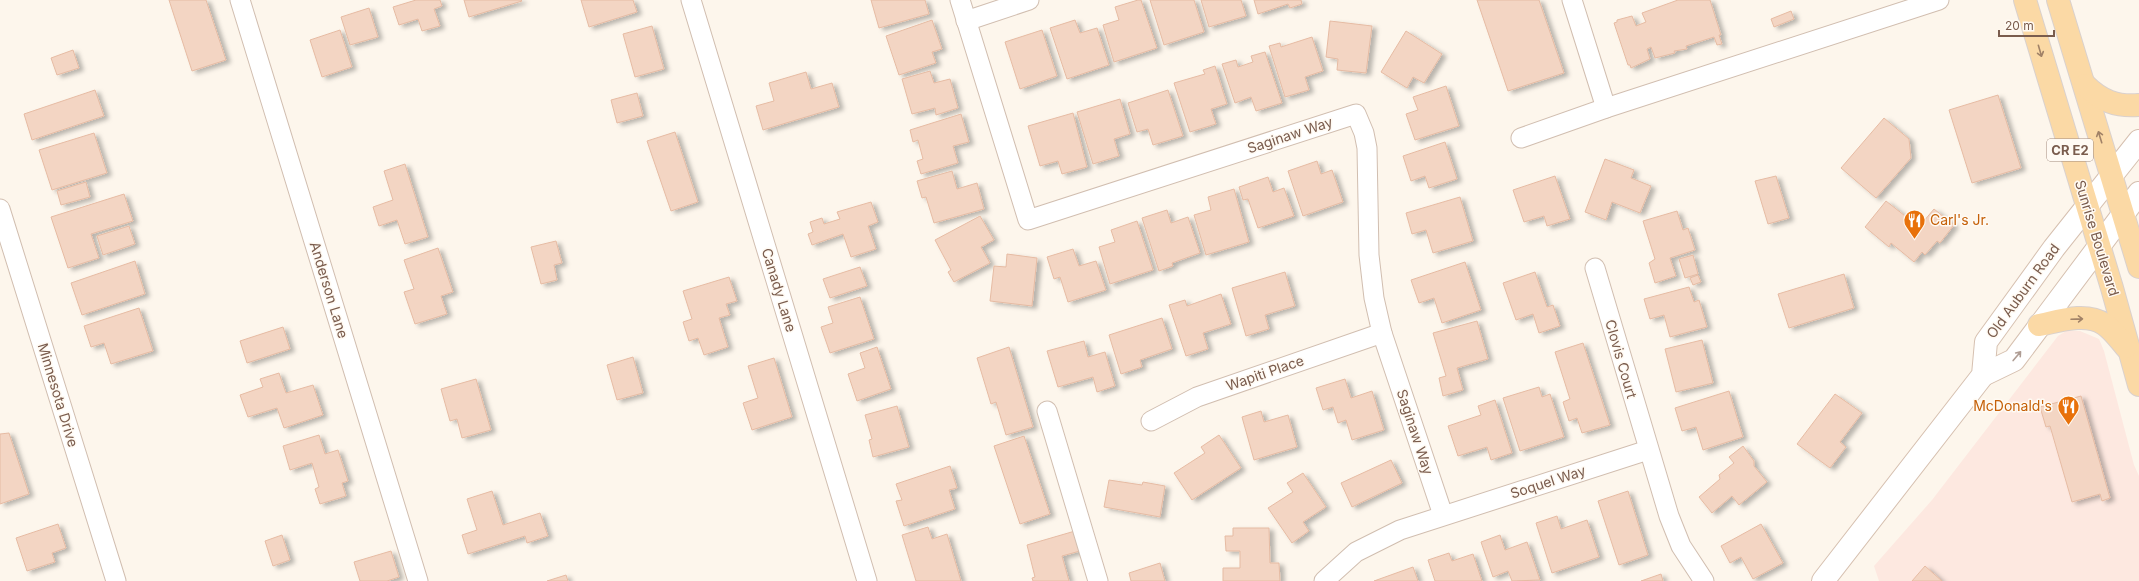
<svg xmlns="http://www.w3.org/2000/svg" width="2139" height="581" font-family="Inter,sans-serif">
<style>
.commercial{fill:#fde8e0}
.building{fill:#f3d5c3;stroke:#e6bba3;filter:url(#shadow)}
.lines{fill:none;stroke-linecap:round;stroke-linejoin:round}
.street-casing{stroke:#d1beb0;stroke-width:21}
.secondary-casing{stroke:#d6c0b0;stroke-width:24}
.primary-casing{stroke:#dad1cd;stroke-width:24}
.street{stroke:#fff;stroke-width:19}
.secondary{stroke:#fff;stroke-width:22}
.primary{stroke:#fbd9a5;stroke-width:22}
.oneway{stroke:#a18267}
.oneway2{stroke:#af9d94}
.labels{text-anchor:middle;stroke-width:3;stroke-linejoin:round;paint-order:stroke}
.shield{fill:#fffaf3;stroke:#a28b7f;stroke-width:1}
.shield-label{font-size:13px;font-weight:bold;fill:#7a5c4d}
.street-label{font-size:14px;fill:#7a5c4d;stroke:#fffaf3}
.food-label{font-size:14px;fill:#c56008;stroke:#fffaf3;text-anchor:start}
</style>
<defs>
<filter id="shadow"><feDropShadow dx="4.5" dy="2.5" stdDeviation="2" flood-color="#0004"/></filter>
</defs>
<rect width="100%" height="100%" fill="#fdf6ec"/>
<polygon class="commercial" points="2066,331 2080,331 2099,339 2104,351 2134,465 2139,476 2139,581 1879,581 1874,566 1932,500 2058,336"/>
<g class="building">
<polygon points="169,0 206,0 226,60 192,71"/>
<polygon points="416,0 440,0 442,6 434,9 440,26 422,31 418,19 399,25 393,7"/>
<polygon points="464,0 521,0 522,1 469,17"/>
<polygon points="581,0 633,0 637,12 589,27"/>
<polygon points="871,0 925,0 929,14 879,28"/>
<polygon points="1138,0 1141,0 1157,48 1114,62 1103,25 1119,20 1115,7"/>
<polygon points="1150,0 1194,0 1204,32 1164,45"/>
<polygon points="1201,0 1241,0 1246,16 1209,27"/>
<polygon points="1254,0 1301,0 1302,4 1290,8 1288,4 1258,14"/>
<polygon points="1477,0 1539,0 1564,73 1508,91"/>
<polygon points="1678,0 1710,0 1721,35 1719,35 1722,44 1717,45 1714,37 1686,46 1687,49 1674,51 1675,53 1655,58 1651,47 1647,49 1650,59 1631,68 1630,65 1628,65 1614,23 1617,22 1617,20 1632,16 1636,26 1646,22 1642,13"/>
<polygon points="369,8 378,37 350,45 341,17"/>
<polygon points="1791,11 1794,19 1774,27 1771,19"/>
<polygon points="932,20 942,49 932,52 936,63 899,75 886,36"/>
<polygon points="1075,20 1080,33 1097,28 1109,65 1067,79 1050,28"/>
<polygon points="1330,21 1372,26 1366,73 1337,70 1338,59 1326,57"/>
<polygon points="652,26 664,69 635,77 623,34"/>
<polygon points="340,30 352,67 322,77 310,40"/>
<polygon points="1042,30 1057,76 1020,89 1005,42"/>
<polygon points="1406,31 1442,54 1424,83 1413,77 1407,88 1381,72"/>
<polygon points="1312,37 1323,71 1305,77 1309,90 1285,97 1269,46 1280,43 1281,47"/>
<polygon points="73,50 79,68 57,75 51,58"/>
<polygon points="1265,52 1282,103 1256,111 1251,97 1235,103 1222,64 1236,60 1238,67 1253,62 1251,56"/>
<polygon points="1215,66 1227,104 1211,109 1216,124 1190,132 1174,83 1205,74 1203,70"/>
<polygon points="930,71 934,83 950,79 958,108 936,115 935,108 912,114 902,79"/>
<polygon points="806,72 811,89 832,83 839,107 763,130 756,106 774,101 769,83"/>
<polygon points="1446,86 1459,126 1415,140 1406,114 1418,110 1413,97"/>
<polygon points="95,90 104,116 32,140 24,114"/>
<polygon points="1168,90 1183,136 1153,145 1148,129 1137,132 1128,103"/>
<polygon points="637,93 643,116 617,123 611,100"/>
<polygon points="1998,95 2021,168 1972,183 1949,110"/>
<polygon points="1120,99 1130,134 1114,139 1119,156 1093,164 1077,112"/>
<polygon points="1073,113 1087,167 1062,174 1058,161 1040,166 1028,126"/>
<polygon points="961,114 969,142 953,146 958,163 921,174 917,161 923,159 918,140 913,142 910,130"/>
<polygon points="1884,118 1909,139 1911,158 1876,198 1841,168"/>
<polygon points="675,132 698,202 671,211 647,141"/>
<polygon points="94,133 107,173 52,190 39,150"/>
<polygon points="1445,142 1457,179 1429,188 1425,176 1411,181 1403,156"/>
<polygon points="1605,159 1634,170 1631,178 1651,186 1640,213 1612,202 1606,220 1585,212"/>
<polygon points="1317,161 1321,174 1332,170 1343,202 1303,216 1288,171"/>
<polygon points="405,164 428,237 405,244 397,220 379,226 373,207 393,200 384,171"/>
<polygon points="952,171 957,189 977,183 984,209 934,223 926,197 922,198 917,181"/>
<polygon points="1555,176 1570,219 1547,226 1544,216 1524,222 1513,190"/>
<polygon points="1776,176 1789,218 1768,224 1755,181"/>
<polygon points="1268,177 1273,192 1284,188 1294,216 1258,228 1248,199 1243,200 1239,187"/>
<polygon points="86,182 90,197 61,205 57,191"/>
<polygon points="1234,189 1249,242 1206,255 1194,215 1211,210 1208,197"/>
<polygon points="124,194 133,221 91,234 99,258 68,268 51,217"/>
<polygon points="1460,197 1473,241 1433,253 1426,230 1412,234 1406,213"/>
<polygon points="1886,201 1909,219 1914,215 1923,222 1934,209 1954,225 1940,243 1937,241 1925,255 1922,252 1914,262 1891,243 1889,247 1865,227"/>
<polygon points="871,202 878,222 868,226 876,249 851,257 843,234 812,245 808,234 813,232 810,222 822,218 824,224 840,219 837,212"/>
<polygon points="1167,210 1171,223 1188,217 1200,253 1172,263 1173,266 1159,271 1142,218"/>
<polygon points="1677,211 1683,230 1688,228 1695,250 1670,258 1676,276 1655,283 1649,263 1655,259 1643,221"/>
<polygon points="980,216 994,240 981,247 990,263 954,282 948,272 951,270 935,240"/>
<polygon points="1137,221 1153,270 1110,284 1099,247 1115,242 1111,230"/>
<polygon points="129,226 135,244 103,255 97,236"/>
<polygon points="556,241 562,263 554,265 557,280 541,284 531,247"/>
<polygon points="438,248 453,292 441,296 447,314 415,324 404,292 414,289 404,260"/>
<polygon points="1073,249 1079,266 1096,261 1106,290 1068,302 1060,277 1054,279 1047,257"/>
<polygon points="1007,254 1037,258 1032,306 990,301 994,266 1006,267"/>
<polygon points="1693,255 1698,274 1685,278 1679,259"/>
<polygon points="135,261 145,294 82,315 71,283"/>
<polygon points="1465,262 1481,310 1442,323 1434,298 1419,303 1411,280"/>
<polygon points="860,267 867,286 830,298 823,279"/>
<polygon points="1285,272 1295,306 1265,315 1269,329 1246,336 1232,288"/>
<polygon points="1535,272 1547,307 1553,305 1560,326 1539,333 1533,314 1516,320 1503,283"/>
<polygon points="1844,274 1854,308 1789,328 1778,294"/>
<polygon points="1698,275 1701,282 1693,285 1690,278"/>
<polygon points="729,277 737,301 726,304 730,315 719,318 728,347 704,355 698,338 689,341 683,322 692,319 683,291"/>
<polygon points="1689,287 1694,302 1699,300 1707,327 1670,337 1664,315 1650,319 1644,299"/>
<polygon points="1221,294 1231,324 1203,333 1208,349 1186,356 1169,305 1185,300 1187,306"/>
<polygon points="860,297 874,339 830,353 821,327 833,323 828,307"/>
<polygon points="139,308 153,351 111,364 104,343 91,347 84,326"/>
<polygon points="1162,318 1172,349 1140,360 1142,367 1121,374 1109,335"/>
<polygon points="1477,321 1488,359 1457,368 1463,390 1443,396 1439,378 1446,376 1433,333"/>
<polygon points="283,327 290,349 247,363 240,341"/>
<polygon points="1702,340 1713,383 1676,392 1665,349"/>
<polygon points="1084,341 1088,357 1105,352 1115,386 1097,392 1093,377 1058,387 1047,351"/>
<polygon points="1583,343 1610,425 1582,433 1577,418 1569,421 1563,402 1570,399 1555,352"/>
<polygon points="877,347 891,389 857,401 848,374 865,368 860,353"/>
<polygon points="1009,347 1033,427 1006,435 996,402 991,404 977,358"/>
<polygon points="633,357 643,393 617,400 607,365"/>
<polygon points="774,358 792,417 752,430 743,403 758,398 748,366"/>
<polygon points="279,373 286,393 313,385 323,415 284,428 277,408 248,417 240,395 263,387 260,379"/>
<polygon points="476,379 491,430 462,438 457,419 450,421 441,389"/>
<polygon points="1345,379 1351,398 1372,391 1384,430 1352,440 1346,420 1338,423 1333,407 1323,410 1316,388"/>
<polygon points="1539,387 1542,397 1550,394 1564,437 1520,451 1503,398"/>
<polygon points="1729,391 1743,437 1703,450 1696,427 1682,431 1675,408"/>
<polygon points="1835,394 1862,413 1840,442 1846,447 1830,468 1797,444"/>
<polygon points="2081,396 2110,498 2102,501 2100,494 2072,502 2050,426 2046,427 2040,407"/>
<polygon points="1495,400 1512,453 1491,460 1487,447 1458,456 1448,426 1481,415 1478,406"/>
<polygon points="897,406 909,447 873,457 869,440 872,439 865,415"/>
<polygon points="1261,411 1264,422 1288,415 1297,447 1254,460 1242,417"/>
<polygon points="9,433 29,494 0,504 0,434"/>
<polygon points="319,435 325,454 338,450 348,481 342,483 346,496 320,504 315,489 319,487 312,463 290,470 283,446"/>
<polygon points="1219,435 1241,468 1192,500 1174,473 1205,453 1201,447"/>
<polygon points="1024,436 1050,514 1020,524 994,446"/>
<polygon points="1743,446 1754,461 1754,466 1767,482 1739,505 1732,496 1712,513 1699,497 1720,479 1719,475 1734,463 1729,457"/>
<polygon points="1391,460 1402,483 1352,507 1341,483"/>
<polygon points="950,466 957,488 949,490 955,509 904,526 896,501 902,500 896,484"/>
<polygon points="1303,473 1326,507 1303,522 1309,531 1292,543 1268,508 1293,492 1287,483"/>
<polygon points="1109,480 1142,485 1143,482 1165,486 1160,517 1104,507"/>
<polygon points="492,491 503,525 540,513 548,536 527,543 525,536 468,554 462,535 477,530 467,499"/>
<polygon points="1628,491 1648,555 1619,565 1598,501"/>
<polygon points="1557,516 1561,529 1587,520 1599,557 1552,573 1536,523"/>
<polygon points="58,524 66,548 52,553 55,562 27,571 16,538"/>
<polygon points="1761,524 1783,563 1753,579 1741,557 1730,563 1721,546"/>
<polygon points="928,527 932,539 947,534 961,581 916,581 902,535"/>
<polygon points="1233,528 1269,528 1270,563 1279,563 1280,581 1223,581 1223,568 1240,568 1240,551 1226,551 1225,536 1233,536"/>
<polygon points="1075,531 1080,551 1062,556 1069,581 1033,581 1032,578 1035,577 1027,545"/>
<polygon points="282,535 290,560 273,566 265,541"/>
<polygon points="1500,535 1505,550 1527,542 1540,580 1512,581 1508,571 1493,577 1481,542"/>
<polygon points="391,551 399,577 387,581 360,581 354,562"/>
<polygon points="1449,553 1452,561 1473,554 1482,581 1435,581 1428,560"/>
<polygon points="1160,563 1165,581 1131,581 1129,573"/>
<polygon points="1925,566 1942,581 1912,581"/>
<polygon points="1413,567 1418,581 1374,581"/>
<polygon points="1661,574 1663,581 1641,581"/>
<polygon points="566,575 568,581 547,581"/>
</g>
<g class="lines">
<defs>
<g id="street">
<polyline points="240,0 418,581"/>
<polyline points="691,0 867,581"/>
<polyline points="960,0 1028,220 1356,114 1364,133 1367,148 1369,255 1374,298 1382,333 1443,515"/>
<polyline points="1572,0 1606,108 1939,0"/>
<polyline points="966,21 1029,0"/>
<polyline points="1521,138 1606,108"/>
<polyline points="0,209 116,581"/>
<polyline points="1595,268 1669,516 1681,546 1704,581"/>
<polyline points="1047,411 1098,581"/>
<polyline points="1151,421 1197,397 1382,333"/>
<polyline points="1324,581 1356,552 1400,530 1648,450"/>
</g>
<g id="secondary">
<polyline points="1983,375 2014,360 2139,193"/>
<polyline points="1823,581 1983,375 1986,342 2054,248 2139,141"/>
</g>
<g id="primary">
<polyline points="2025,0 2112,288 2139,385"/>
<polyline points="2058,0 2139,267"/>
<path d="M2085 85C2101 101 2117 107 2139 105"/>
<path d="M2039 325C2059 321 2086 312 2104 324 2113 330 2119 339 2126 347"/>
</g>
</defs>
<use href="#street" class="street-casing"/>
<use href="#secondary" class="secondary-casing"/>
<use href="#primary" class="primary-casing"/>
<use href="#street" class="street"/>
<use href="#secondary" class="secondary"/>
<use href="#primary" class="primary"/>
</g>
<defs><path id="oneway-shaft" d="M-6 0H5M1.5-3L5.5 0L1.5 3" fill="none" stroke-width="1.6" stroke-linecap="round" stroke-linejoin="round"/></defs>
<g class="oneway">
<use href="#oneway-shaft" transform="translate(2040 51) rotate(74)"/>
<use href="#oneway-shaft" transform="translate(2100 137) rotate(-107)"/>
<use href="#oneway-shaft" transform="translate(2077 319) rotate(-2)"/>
</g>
<use class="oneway2" href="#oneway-shaft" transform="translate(2017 356) rotate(-50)"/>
<defs>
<symbol id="restaurant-pin" viewBox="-11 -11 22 30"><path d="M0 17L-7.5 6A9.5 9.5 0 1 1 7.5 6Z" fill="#e8710a" stroke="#fffaf3"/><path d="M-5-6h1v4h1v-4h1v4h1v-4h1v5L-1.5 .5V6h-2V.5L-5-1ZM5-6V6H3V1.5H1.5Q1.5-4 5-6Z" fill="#fff"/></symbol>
</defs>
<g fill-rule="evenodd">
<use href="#restaurant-pin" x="1902" y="208" width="25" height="34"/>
<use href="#restaurant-pin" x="2056" y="394" width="25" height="34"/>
</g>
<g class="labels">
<rect class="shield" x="2047" y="139" width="46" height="22" rx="3"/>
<g class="shield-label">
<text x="2070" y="155">CR E2</text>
</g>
<g class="street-label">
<text transform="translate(1290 135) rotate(-18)" y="5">Saginaw Way</text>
<text transform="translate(2097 238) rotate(73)" y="5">Sunrise Boulevard</text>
<text transform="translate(329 290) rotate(73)" y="5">Anderson Lane</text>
<text transform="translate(779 290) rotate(73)" y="5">Canady Lane</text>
<text transform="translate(2023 291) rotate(-54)" y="5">Old Auburn Road</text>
<text transform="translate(1621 359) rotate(74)" y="5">Clovis Court</text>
<text transform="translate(1265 373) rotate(-19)" y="5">Wapiti Place</text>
<text transform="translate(58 395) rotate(73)" y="5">Minnesota Drive</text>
<text transform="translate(1415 432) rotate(72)" y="5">Saginaw Way</text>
<text transform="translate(1548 482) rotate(-18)" y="5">Soquel Way</text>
</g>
<g class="food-label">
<text x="1930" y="225">Carl's Jr.</text>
<text x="2052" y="411" text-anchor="end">McDonald's</text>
</g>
</g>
<path d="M1999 30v6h55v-6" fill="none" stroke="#7a5c4d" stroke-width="2"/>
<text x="2005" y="30" font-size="12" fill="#7a5c4d" stroke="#fffaf3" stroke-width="3" paint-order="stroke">20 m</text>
</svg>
